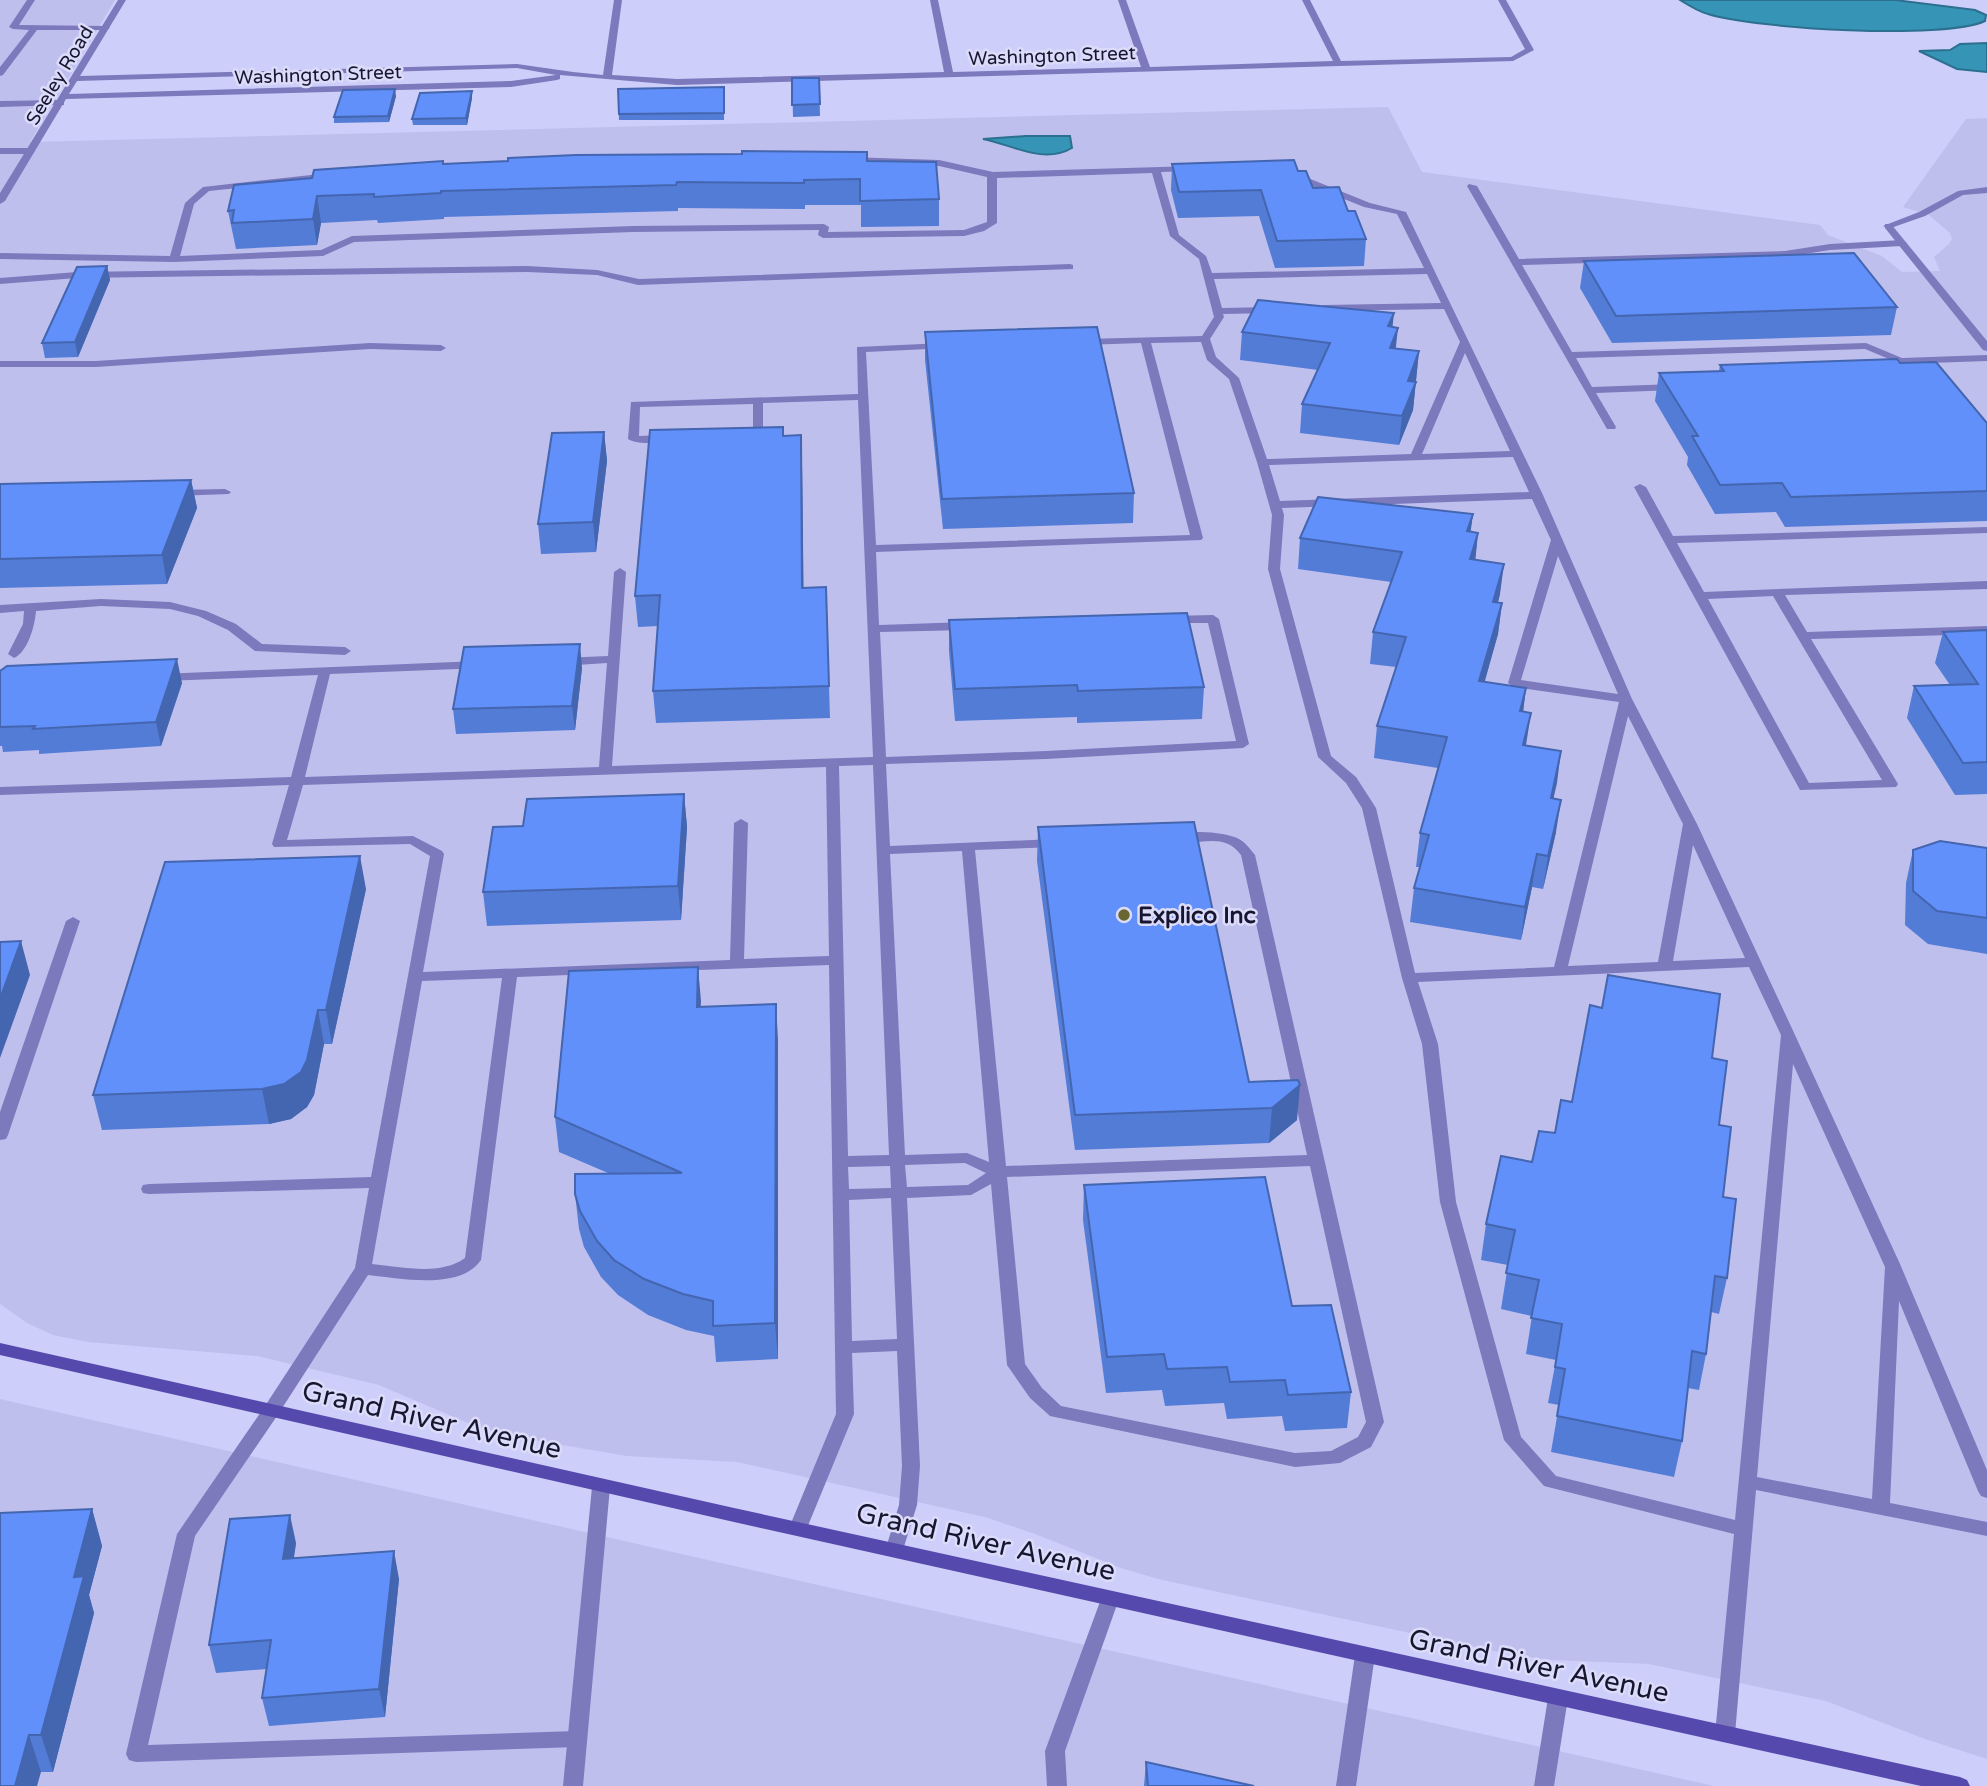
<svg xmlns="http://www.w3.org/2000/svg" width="1987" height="1786" font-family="'Varela Round',sans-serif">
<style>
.built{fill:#bfbfee}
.water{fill:#3695b6;stroke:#2d6f8e;stroke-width:2}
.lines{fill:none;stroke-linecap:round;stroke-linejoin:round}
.service{fill:#7c79bd;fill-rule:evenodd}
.minor{fill:#7c79bd;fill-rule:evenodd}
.secondary{fill:#5649ad;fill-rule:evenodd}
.wall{fill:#537cd7}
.shaded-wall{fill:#4465af}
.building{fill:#6190fa;stroke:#4465af;stroke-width:2}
.poi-dot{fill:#6a6632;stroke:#dcdcfa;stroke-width:2.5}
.labels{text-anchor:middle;stroke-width:5;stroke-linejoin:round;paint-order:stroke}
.far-street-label{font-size:19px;fill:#171630;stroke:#dcdcfa}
.poi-label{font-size:23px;font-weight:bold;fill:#171630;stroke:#dcdcfa;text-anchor:start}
.near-street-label{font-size:28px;fill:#171630;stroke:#dcdcfa}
</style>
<rect width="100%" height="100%" fill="#cdcefa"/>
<g class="built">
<polygon points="0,0 115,0 30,142 1388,107 1422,172 1820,225 1828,235 1882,256 1902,272 1940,271 1934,257 1949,244 1952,239 1950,233 1929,215 1903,207 1966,119 1987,118 1987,1759 1925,1739 1826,1701 1649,1664 1552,1660 1508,1654 1158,1579 1121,1568 1035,1534 985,1517 737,1462 627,1456 521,1438 475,1426 379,1385 257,1356 88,1342 53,1335 27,1323 0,1304"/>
<polygon points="0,1399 787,1578 1714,1786 0,1786"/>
</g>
<g class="water">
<path d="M1680 0H1895L1975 10 1986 15 1985 21C1944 40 1756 29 1708 14 1699 12 1688 5 1680 0Z"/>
<polygon points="1987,43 1987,72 1957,69 1919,51 1950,50 1960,44"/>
<path d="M1026 136H1070L1072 148C1043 165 1011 144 983 139Z"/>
</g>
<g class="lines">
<g class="service">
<polygon points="27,0 35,0 19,25 106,26 110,28 106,30 37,30 3,75 0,76 0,67 29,30 13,29 9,27"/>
<polygon points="61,100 64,101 64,105 0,107 0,101"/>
<polygon points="0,148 31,148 35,151 31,154 0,154"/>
<path d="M849 157 939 160 993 172 1194 166V170L1191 171 1161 172 1179 235 1206 256 1212 273 1424 268 1397 214 1364 207 1292 178V174H1298L1370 203 1406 212 1543 495 1632 699 1697 824 1795 1035 1900 1264 1987 1470V1498L1981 1496 1978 1491 1899 1301 1890 1503 1987 1522V1536L1756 1490 1735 1734 1732 1740 1725 1742 1718 1740 1715 1734 1734 1534 1544 1486 1504 1440 1440 1202 1422 1044 1402 978 1362 808 1346 783 1318 757 1268 569 1272 515 1257 462 1229 379 1207 360 1201 342 1151 343 1203 538 1201 540 876 552 879 625 967 622 973 626 967 630 880 632 886 757 1046 751 1236 741 1208 623H1166L1164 620 1170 616 1213 615 1219 619 1249 744 1243 748 1046 759 886 764 890 846 1055 839 1062 843 1055 847 975 850 1006 1166 1307 1155 1241 855C1221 827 1190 852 1173 838 1185 828 1226 832 1239 839 1246 843 1250 849 1255 855L1384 1422 1371 1447 1340 1463 1295 1467 1050 1416 1030 1398 1007 1365 991 1184 971 1195 907 1198 920 1466 917 1505 902 1553 895 1555 888 1553 886 1548 899 1505 902 1466 897 1351 852 1353 854 1414 807 1528 804 1533 798 1535 792 1533 789 1528 836 1414 829 965 517 977 481 1260C460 1291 399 1278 368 1275L277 1416 195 1536 148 1745 577 1731 584 1733 587 1739 584 1745 577 1747 136 1762 129 1760 126 1754 177 1534 265 1406 355 1268 369 1188 149 1194 143 1193 141 1189 143 1185 149 1184 371 1177 430 856 410 844 274 847 272 844 289 785 0 795V787L291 777 318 675 164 681 160 680 158 677 160 674 479 661 485 665 483 668 330 674 305 777 599 767 607 663 562 666 556 662 562 658 608 656 614 572 620 568 626 572 612 766 873 757 858 400 763 403V436C760 441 748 441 745 436L753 433V404L640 407 639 436 666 435 671 438C662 444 637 445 628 439L631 402 858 394 857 347 944 343 949 346 948 348 866 352 876 545 1190 535 1141 343 1084 345 1079 342 1084 339 1202 336 1214 317 1199 259 1170 236 1152 173 997 178V223L984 231 964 236 823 238 818 235 819 230 633 232 354 242 323 256 174 262 0 259V253L170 256 185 203 203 187 329 173 334 176 332 178 209 191 194 204 180 256 321 250 352 236 633 226 824 224 829 227 828 232 964 230 987 222V177L939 166 846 162V158ZM1427 274 1441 303 1324 305 1319 308 1324 311 1444 309 1460 342 1411 454 1267 459 1239 378 1216 357 1210 339 1224 317 1223 314 1272 313 1277 310 1272 307 1222 308 1214 279ZM1465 353 1510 451 1422 454ZM1513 457 1529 492 1280 501 1269 465ZM1532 499 1551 540 1508 683 1514 687 1619 702 1554 967 1415 973 1376 808 1356 777 1331 756 1280 569 1284 515 1282 508ZM1558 556 1618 694 1521 680ZM1628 716 1683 824 1658 962 1568 966ZM873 765 889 1155 848 1156 839 766ZM826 767 829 956 744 959 748 823 741 819 734 823 730 960 423 972 444 854 442 851 413 836 287 840 303 785ZM1693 845 1745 958 1673 961ZM962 851 989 1162 967 1153 905 1155 890 854ZM1749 967 1781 1035 1735 1520 1556 1476 1521 1437 1456 1202 1438 1044 1418 982ZM502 978 465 1258C440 1276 402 1267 372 1264L422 981ZM1793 1064 1885 1267 1872 1499 1757 1477ZM965 1163 986 1173 968 1185 907 1187 905 1165ZM890 1166 891 1188 849 1189 848 1167ZM1310 1166 1366 1422 1358 1437 1331 1451 1295 1453 1061 1406 1042 1388 1025 1364 1007 1177ZM891 1198 897 1339 852 1341 849 1200Z"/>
<polygon points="1469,184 1477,186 1519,259 1785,251 1830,244 1902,240 1907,243 1902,246 1830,250 1785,257 1522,265 1572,352 1866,343 1902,358 1987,355 1987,361 1901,364 1865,349 1576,358 1592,387 1675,384 1680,387 1675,390 1596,393 1616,427 1615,429 1607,429 1467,186"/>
<polygon points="1987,187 1987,193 1963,195 1925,216 1888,229 1883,226 1919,212 1958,191"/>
<polygon points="1070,264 1073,265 1073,269 638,285 597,275 527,272 77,278 0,284 0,278 77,272 527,266 597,270 639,279"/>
<polygon points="370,343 441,345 446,348 441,351 370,349 96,367 0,367 0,361 96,361"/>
<path d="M1640 484 1646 487 1673 536 1987 527V533L1677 543 1704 592 1987 581V589L1785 595 1807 632 1987 626V634L1811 639 1898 784 1896 787 1800 790 1634 487ZM1773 596 1882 780 1809 783 1708 599Z"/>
<polygon points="225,489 231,492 229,494 174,496 168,493 174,490"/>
<path d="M101 599 170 602 206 611 236 624 262 644 345 647 351 651 345 655 255 651 228 630 198 616 170 609 101 606 36 611C35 625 28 652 14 658L8 654 23 624 24 611 0 613V605Z"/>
<polygon points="73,917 80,921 8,1135 6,1139 0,1140 0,1112 66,921"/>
<polygon points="1110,1592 1117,1594 1119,1599 1065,1751 1067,1786 1047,1786 1045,1751 1101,1599 1103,1594"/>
<polygon points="1365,1647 1372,1649 1375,1655 1356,1786 1336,1786 1355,1655 1358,1649"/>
<polygon points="1558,1690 1565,1692 1568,1698 1554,1786 1534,1786 1548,1698 1551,1692"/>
</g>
<g class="minor">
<path d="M118 0H126L80 76 517 64 573 72 603 75 614 0H622L612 75 677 79 944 72 930 0H938L953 72 1141 67 1118 0H1126L1150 67 1333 61 1302 0H1310L1341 61 1511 57 1525 49 1498 0H1506L1534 50 1513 61 677 85 560 75V79L557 80 511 87 66 99 5 201 0 204V193ZM517 68 556 75 511 81 69 94 77 81Z"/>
<polygon points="1885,224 1891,224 1987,341 1987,351 1983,350 1885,228"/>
<polygon points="601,1480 607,1482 610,1487 583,1786 563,1786 592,1487 595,1482"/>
</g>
<polygon class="secondary" points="0,1343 734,1508 1960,1777 1967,1780 1970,1786 1921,1786 734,1522 0,1355"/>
</g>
<g class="wall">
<polygon points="792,78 819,78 820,116 793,117"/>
<polygon points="724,87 724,120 619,120 618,89"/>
<polygon points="396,96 389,122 334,123 334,117"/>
<polygon points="472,98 467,125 413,125 412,119"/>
<polygon points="867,161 939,199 939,226 861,227 861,205 805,205 805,209 678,208 678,211 444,217 444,219 378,223 377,220 321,223 317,245 236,249 228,211 312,178 444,164"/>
<polygon points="1172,164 1298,171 1313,188 1348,211 1366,239 1364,266 1275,268 1259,216 1178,218 1171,190"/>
<polygon points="1584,261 1897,307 1891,335 1612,343 1580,288"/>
<polygon points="107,266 110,280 78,357 45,358 42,343"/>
<polygon points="1393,327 1396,349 1419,351 1413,410 1399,445 1300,433 1302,404 1318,370 1240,360 1242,332"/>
<polygon points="925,332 1134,493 1133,523 943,529 925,360"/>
<polygon points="1900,363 1987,423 1987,521 1785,527 1776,512 1715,514 1687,465 1688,457 1655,401 1659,373 1719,371 1720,365"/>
<polygon points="783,427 783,436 802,464 803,588 826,587 830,718 656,723 653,691 658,626 638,627 635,596"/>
<polygon points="604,432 607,461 596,552 541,554 538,524"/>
<polygon points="191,480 197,508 167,584 0,588 0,484"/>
<polygon points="1473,514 1470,532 1478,533 1475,560 1500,594 1498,603 1502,603 1498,634 1484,682 1526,688 1523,712 1526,745 1561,751 1553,799 1556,832 1543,889 1532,887 1521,940 1410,922 1414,888 1420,867 1416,867 1420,833 1438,768 1374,758 1377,726 1396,667 1370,664 1373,632 1391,582 1298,569 1300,538"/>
<polygon points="949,620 1204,687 1202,719 1077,723 1077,717 955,721 949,651"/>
<polygon points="1987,630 1987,794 1955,795 1907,718 1914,686 1950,685 1935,663 1943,632"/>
<polygon points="582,668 575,730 456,734 453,709"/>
<polygon points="0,671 182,683 161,746 39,754 39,750 3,752 2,746 0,746"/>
<polygon points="684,794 687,827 681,920 487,926 483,892 523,826"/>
<polygon points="1038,827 1249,1082 1297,1120 1269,1143 1075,1150 1037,861"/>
<polygon points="1987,848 1987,954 1928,944 1905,925 1906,883 1913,850"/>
<polygon points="366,889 332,1044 324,1044 314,1095 307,1107 291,1119 269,1124 102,1130 93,1095"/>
<polygon points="698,967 700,1007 778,1039 778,1359 716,1362 714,1336 686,1330 648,1315 618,1295 601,1277 584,1247 579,1229 575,1194 608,1173 559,1152 555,1117"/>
<polygon points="1712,1058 1719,1125 1727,1278 1719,1314 1711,1312 1706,1354 1699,1390 1688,1388 1682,1441 1674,1477 1551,1452 1559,1405 1548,1403 1556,1360 1526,1354 1532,1316 1501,1309 1508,1265 1481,1260 1486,1224 1555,1133 1572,1102"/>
<polygon points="1084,1185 1292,1306 1351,1392 1347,1428 1285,1431 1282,1416 1227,1419 1224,1403 1165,1406 1162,1390 1106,1393 1083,1220"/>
<polygon points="92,1509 102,1546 89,1595 94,1613 53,1772 41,1772 0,1786"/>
<polygon points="296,1543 294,1558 399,1579 385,1717 269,1726 262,1698 267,1669 216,1673 209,1645"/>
<polygon points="1146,1762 1254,1786 1144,1786"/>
</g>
<g class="shaded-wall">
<polygon points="395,89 396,96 389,122 388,116"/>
<polygon points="472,91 472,98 467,125 466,118"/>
<polygon points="317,196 321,223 317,245 313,219"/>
<polygon points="107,266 110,280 78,357 75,342"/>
<polygon points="1394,313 1391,341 1388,326"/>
<polygon points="1398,328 1395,355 1390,348"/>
<polygon points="1419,351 1413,410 1399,445 1402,416 1408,381"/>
<polygon points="604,432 607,461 596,552 593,522"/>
<polygon points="801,435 802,464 804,619 802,588"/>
<polygon points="191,480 197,508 167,584 162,555"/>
<polygon points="1473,514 1469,544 1467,531"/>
<polygon points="1478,533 1475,563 1470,559"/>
<polygon points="1504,564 1500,594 1489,633 1493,602"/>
<polygon points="1502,603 1498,634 1476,713 1479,681"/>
<polygon points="580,644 582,668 575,730 572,706"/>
<polygon points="177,659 182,683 161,746 156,722"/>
<polygon points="1526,688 1522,720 1520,711"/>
<polygon points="1531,713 1526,745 1518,777 1523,745"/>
<polygon points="1561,751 1557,783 1546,831 1551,798"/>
<polygon points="684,794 687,827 681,920 678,886"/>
<polygon points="1561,800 1556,832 1543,889 1548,856"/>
<polygon points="1537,854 1532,887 1521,940 1525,907"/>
<polygon points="360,856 366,889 332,1044 326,1010"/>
<polygon points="21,941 30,975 0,1058 0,999"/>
<polygon points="698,967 701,1001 699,1041 697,1007"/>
<polygon points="776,1004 778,1039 778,1359 775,1323"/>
<polygon points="318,1010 324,1044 314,1095 307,1107 291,1119 269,1124 262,1089"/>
<polygon points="1300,1085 1297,1120 1269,1143 1272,1108"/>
<polygon points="92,1509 102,1546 89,1595 94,1613 53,1772 41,1735 74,1577"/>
<polygon points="290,1515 296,1543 289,1587 283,1559"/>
<polygon points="394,1551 399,1579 385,1717 379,1689"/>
<polygon points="29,1735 41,1772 37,1786 15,1786"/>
</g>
<g class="building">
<polygon points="792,78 819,78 820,104 792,105"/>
<polygon points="724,87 724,113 619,114 618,89"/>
<polygon points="395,89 388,116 334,117 343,90"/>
<polygon points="472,91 466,118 412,119 420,93"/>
<polygon points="742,151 867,152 867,161 936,162 939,199 860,201 860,179 804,180 804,183 677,182 676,185 441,191 441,193 374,197 374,194 317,196 313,219 232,223 234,210 228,211 234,185 312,178 314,170 443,161 443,164 508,161 508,158 576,155 742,154"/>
<polygon points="1294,160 1298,171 1306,171 1313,188 1339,187 1348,211 1355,211 1366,239 1277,241 1261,190 1179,192 1172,164"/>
<polygon points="1854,253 1897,307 1616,316 1584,261"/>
<polygon points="107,266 75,342 42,343 77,267"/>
<polygon points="1258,300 1394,313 1388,326 1398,328 1390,348 1419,351 1408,381 1416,382 1402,416 1302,404 1330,343 1242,332"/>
<polygon points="1097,327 1134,493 942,499 925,332"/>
<polygon points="1897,359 1900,363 1936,362 1987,423 1987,491 1791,497 1782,483 1720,485 1692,436 1698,436 1659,373 1724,371 1720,365"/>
<polygon points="783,427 783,436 801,435 802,588 826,587 829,686 653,691 660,595 635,596 650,430"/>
<polygon points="604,432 593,522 538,524 552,433"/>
<polygon points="191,480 162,555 0,559 0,484"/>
<polygon points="1318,497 1473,514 1467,531 1478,533 1470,559 1504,564 1493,602 1502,603 1479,681 1526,688 1520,711 1531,713 1523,745 1561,751 1551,798 1561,800 1548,856 1537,854 1525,907 1414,888 1429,835 1420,833 1447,737 1377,726 1406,637 1373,632 1402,552 1300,538"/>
<polygon points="1187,613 1204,687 1078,691 1077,685 955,689 949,620"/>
<polygon points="1987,630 1987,762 1963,763 1914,686 1978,684 1943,632"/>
<polygon points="580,644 572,706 453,709 464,647"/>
<polygon points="177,659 156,722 33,729 35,726 0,727 0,671 7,666"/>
<polygon points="684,794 678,886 483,892 493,827 523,826 527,799"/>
<polygon points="1194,822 1249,1082 1298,1080 1300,1085 1272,1108 1075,1115 1038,827"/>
<polygon points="1940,841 1987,848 1987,918 1937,911 1913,891 1913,850"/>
<polygon points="360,856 326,1010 318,1010 307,1060 301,1072 284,1084 262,1089 93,1095 165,862"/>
<polygon points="21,941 0,999 0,942"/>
<polygon points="698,967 697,1007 776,1004 775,1323 713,1326 713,1301 683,1294 644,1279 614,1260 597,1241 580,1211 575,1194 575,1174 682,1173 555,1117 569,971"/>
<polygon points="1608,975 1720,994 1712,1058 1727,1061 1719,1125 1731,1127 1723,1197 1736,1199 1727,1278 1715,1276 1706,1354 1692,1351 1682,1441 1557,1416 1565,1369 1555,1367 1562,1324 1531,1318 1539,1280 1506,1273 1515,1230 1486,1224 1501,1156 1532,1162 1539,1131 1555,1133 1561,1100 1572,1102 1590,1005 1602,1008"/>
<polygon points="1265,1177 1292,1306 1331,1305 1351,1392 1288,1395 1285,1380 1230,1382 1227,1367 1167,1369 1164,1354 1107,1357 1084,1185"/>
<polygon points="92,1509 74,1577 84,1576 41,1735 29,1735 15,1786 0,1786 0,1513"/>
<polygon points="290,1515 283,1559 394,1551 379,1689 262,1698 271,1640 209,1645 230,1519"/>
<polygon points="1146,1762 1254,1786 1148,1786"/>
</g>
<circle class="poi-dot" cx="1124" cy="915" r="7"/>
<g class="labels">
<g class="far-street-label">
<text transform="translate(1052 55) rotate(-2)" y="7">Washington Street</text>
<text transform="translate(318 74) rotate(-2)" y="7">Washington Street</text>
<text transform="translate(59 75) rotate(-59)" y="7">Seeley Road</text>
</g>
<g class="poi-label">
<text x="1138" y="923">Explico Inc</text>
</g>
<g class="near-street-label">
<text transform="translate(432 1419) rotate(13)" y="10">Grand River Avenue</text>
<text transform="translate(986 1541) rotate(13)" y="10">Grand River Avenue</text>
<text transform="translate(1539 1665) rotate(12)" y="10">Grand River Avenue</text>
</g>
</g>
</svg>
